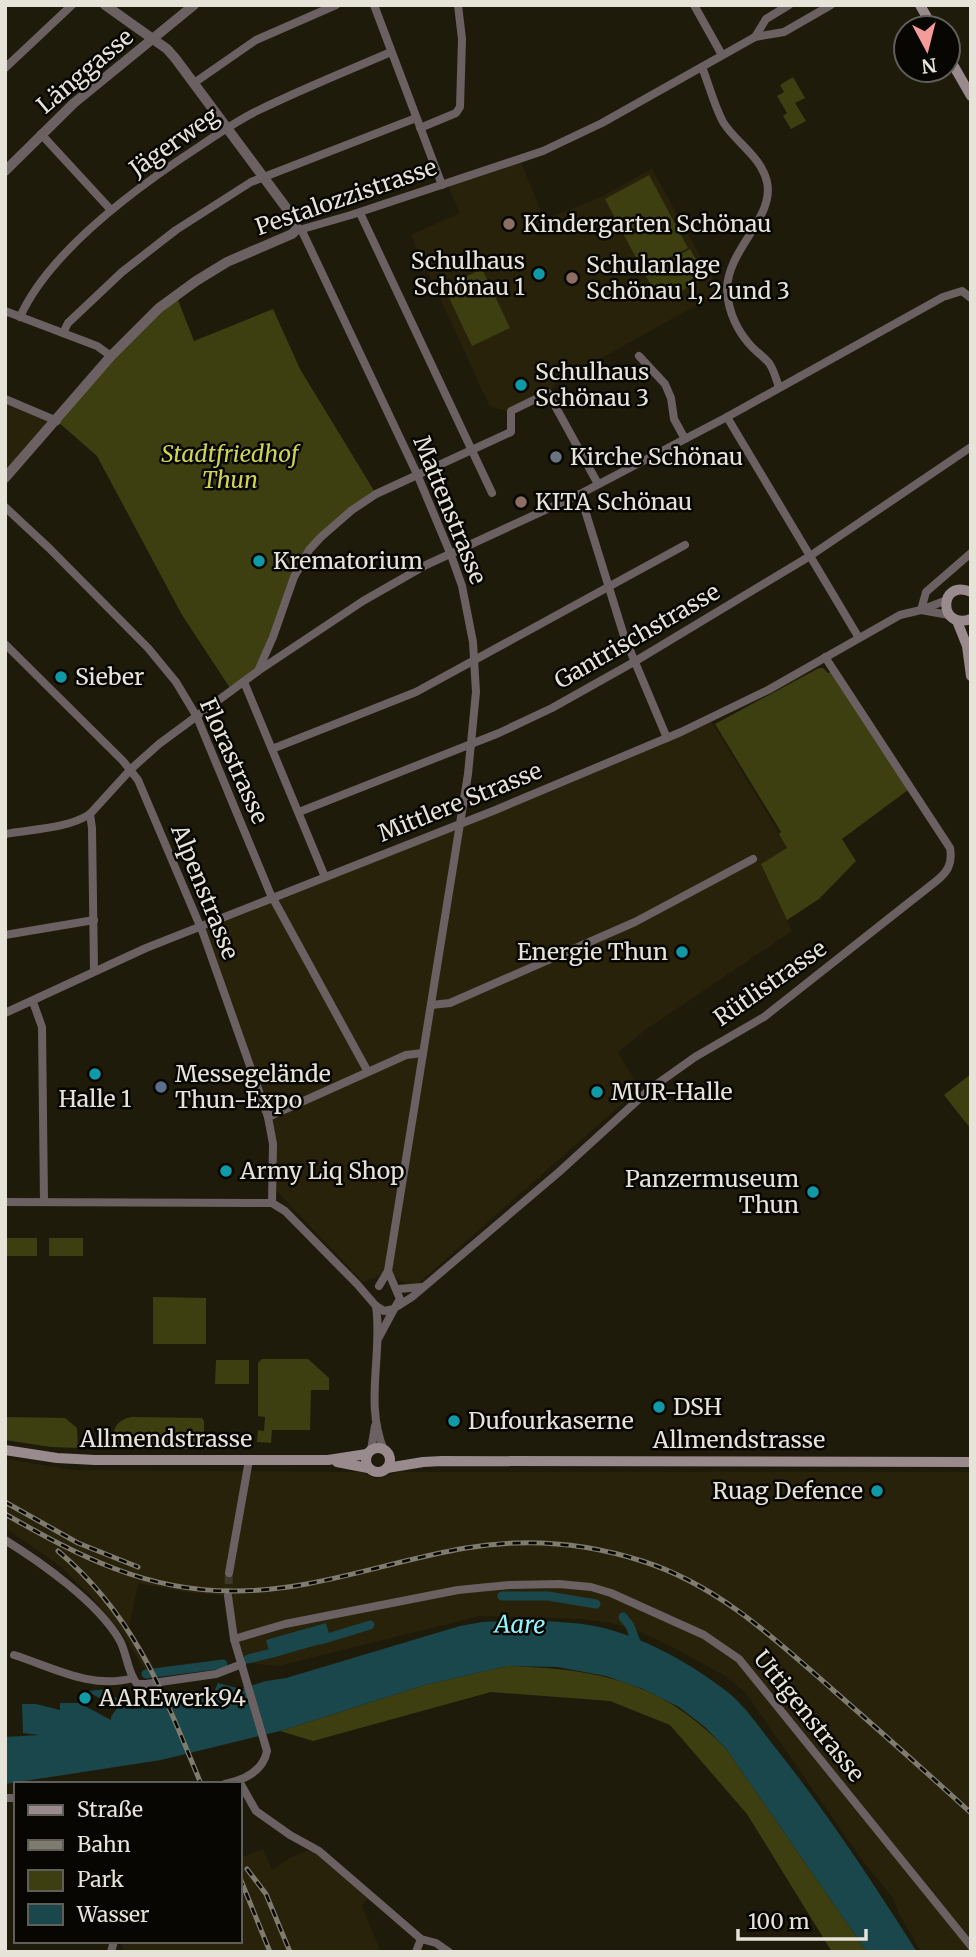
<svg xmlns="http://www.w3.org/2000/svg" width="976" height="1957" font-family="Merriweather,serif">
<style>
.built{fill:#29220b}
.green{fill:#3d3f11}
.water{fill:#19474b}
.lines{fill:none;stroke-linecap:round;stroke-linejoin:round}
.canal{stroke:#19474b;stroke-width:9}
.minor-tunnel{stroke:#3d392a;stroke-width:8;stroke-dasharray:8 4;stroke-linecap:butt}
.minor{stroke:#6b6163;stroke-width:8}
.tertiary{stroke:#6b6163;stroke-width:10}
.secondary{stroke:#998a8d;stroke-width:10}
.rail-casing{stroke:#7f7c6f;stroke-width:5}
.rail{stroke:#070602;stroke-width:2.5;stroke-dasharray:8;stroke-linecap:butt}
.education-dot{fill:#8d6e63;stroke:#070602;stroke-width:2.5}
.culture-dot{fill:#0f9aa8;stroke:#070602;stroke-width:2.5}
.worship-dot{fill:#6b7280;stroke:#070602;stroke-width:2.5}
.service-dot{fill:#5c6f8a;stroke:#070602;stroke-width:2.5}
.labels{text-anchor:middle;stroke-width:5;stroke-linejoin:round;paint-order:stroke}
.street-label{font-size:23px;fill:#e6e3d9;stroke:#070602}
.poi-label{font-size:23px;fill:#e6e3d9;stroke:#070602;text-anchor:start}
.park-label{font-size:23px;font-style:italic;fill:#ced44f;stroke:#070602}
.water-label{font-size:24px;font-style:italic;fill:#92f3fd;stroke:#070602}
</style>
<rect width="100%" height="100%" fill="#1f1b0b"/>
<g class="built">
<polygon points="520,159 544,220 599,198 652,169 720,292 557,383 548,393 511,411 490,407 411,235 460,213 447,184"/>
<polygon points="5,399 57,421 5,478"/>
<polygon points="710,719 788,848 761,864 792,931 645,1030 618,1052 639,1089 414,1287 386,1273 363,1282 272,1186 273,1144 200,926"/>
<polygon points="5,1459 73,1470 361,1472 376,1479 399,1472 971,1472 971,1952 921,1952 899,1913 893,1898 862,1860 745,1692 724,1675 666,1644 636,1630 610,1623 582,1619 480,1616 278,1666 249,1663 239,1657 228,1596 184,1592 138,1583 129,1628 156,1670 146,1672 125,1637 89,1594 59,1565 5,1528"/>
<polygon points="314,1848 371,1895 362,1906 381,1952 125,1952 120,1941 240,1941 240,1858 263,1849 272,1870 290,1858"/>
</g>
<g class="green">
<polygon points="793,77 805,98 795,103 806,121 791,129 783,116 787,113 777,96 784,92 780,85"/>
<polygon points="649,175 688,248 643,271 605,199"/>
<polygon points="690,249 706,278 660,302 645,274"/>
<polygon points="482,269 510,328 472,346 444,287"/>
<polygon points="176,295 194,341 273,309 300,369 376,494 309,550 258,671 230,688 182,615 97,456 57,421 79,394"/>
<polygon points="819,668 823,668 828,673 831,672 908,790 842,839 856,861 819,899 787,920 761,864 787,848 779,834 781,832 778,827 715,724"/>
<polygon points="971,1074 971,1129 944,1095"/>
<rect x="5" y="1238" width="32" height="18"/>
<rect x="49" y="1238" width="34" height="18"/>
<polygon points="153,1297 206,1298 206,1344 153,1344"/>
<polygon points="262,1359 308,1359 329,1378 329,1390 311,1390 310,1430 272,1430 271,1443 257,1442 258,1430 264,1431 265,1417 258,1416 258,1363"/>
<polygon points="216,1360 249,1360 249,1384 215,1384"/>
<polygon points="5,1417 65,1418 77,1428 78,1448 51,1447 5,1440"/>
<path d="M132 1417 202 1418 204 1421V1447H215V1449H114C111 1433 114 1420 132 1417Z"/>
<path d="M507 1666C598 1669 662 1681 727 1750L867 1952H832L747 1814 670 1725 610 1701 491 1692 313 1741 280 1731 425 1685Z"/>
</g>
<g class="water">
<path d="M529 1620C556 1622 582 1622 608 1629 650 1641 691 1664 725 1690 746 1706 761 1730 778 1751 828 1814 873 1883 917 1952H867L727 1750 705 1727 679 1707 643 1689 606 1676 557 1667 507 1666 425 1685 280 1731 161 1760 5 1784V1737L39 1735 23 1733 22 1704H36L60 1710V1703H79L111 1720V1717L117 1708 87 1691 108 1689V1695L129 1702 182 1699 213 1694 218 1683 241 1689 266 1681 286 1678 460 1626 482 1622Z"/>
<polygon points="326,1623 331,1641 271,1658 266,1640"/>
</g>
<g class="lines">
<g class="canal">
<polyline points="502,1596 548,1596 596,1604"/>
<polyline points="623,1617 630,1626 639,1650"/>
<polyline points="321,1640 370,1625"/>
<polyline points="248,1659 280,1651"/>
<polyline points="146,1674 223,1664"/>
</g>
<polyline class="minor-tunnel" points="228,1596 229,1573"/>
<g class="minor">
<polyline points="374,5 442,185"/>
<polyline points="694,5 722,55"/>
<polyline points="755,37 766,19 789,5"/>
<path d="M702 67C709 85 714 105 723 122 736 143 761 156 767 182 775 218 727 249 727 290 728 312 738 333 753 348 758 353 764 357 769 363 774 370 776 379 779 387"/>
<polyline points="5,68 72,5"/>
<polyline points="194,83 256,40 336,5"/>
<polyline points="420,128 456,113 460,107 462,39 458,5"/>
<polyline points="41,134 111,210"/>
<polyline points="360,213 492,493"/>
<polyline points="299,230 351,215 543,151 602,123 755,37 784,32 831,5"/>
<polyline points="302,231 417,474 451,555 462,586 473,642 476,692 468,774 388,1271 379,1286"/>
<polyline points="5,311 97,346 111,356"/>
<path d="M20 317C50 250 140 185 200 146 219 133 238 120 259 110 302 89 347 71 391 52"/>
<polyline points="63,333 68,323 122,272 176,230 251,182 416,118"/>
<polyline points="639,356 665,384 671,398 674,419 685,439"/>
<polyline points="5,399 57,421"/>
<polyline points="727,417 859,638"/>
<polyline points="580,494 624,636 667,738"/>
<polyline points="5,507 49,548 148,648 176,682 197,717 270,893 368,1072"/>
<polyline points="921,610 926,592 971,553"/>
<polyline points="921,610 949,615"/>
<polyline points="5,644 123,761 138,780 203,933 268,1117 273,1144 272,1203"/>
<polyline points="258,671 273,637 294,577 309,550 321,537 352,510 376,494 511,432 511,411 548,393 598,484"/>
<polyline points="244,682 325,877"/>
<polyline points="272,749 416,692 685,545"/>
<polyline points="299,812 499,733 552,708 634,662 810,556 971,447"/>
<polyline points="90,814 92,828 94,971"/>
<path d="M5 834C32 829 67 829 90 814L131 769 159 744 258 671 363 601 426 565 580 494 727 417 943 297 962 291 971 298"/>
<polyline points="5,935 94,920"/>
<polyline points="33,1002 42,1027 44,1202"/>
<polyline points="431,1005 450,1003 635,922 753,859"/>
<polyline points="5,1013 146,948 493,811 681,732 768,690 900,615 921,610 947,600"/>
<polyline points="268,1117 406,1055 423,1053"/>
<polyline points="5,1202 272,1203 285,1211 357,1284 376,1306 384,1311 394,1309 400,1299 388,1271"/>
<polyline points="398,1289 422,1287"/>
<path d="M376 1306C383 1353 364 1404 384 1450"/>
<path d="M398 1306 412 1297 559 1172 650 1089 695 1057 764 1017 935 882C947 873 953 864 950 848L825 657"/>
<polyline points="379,1337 394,1309"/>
<polyline points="371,1450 375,1426"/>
<path d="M5 1540C42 1563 97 1602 119 1639 127 1652 127 1672 137 1684H146L216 1674 242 1664"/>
<polyline points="229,1573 249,1460"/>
<polyline points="234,1639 285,1624 458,1590 509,1585 559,1584 591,1587 611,1593 704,1635 739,1659 971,1946"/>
<path d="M14 1655C52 1667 92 1690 133 1678"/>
<polyline points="239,1781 256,1811 290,1835 319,1851 421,1939 416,1952"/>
<path d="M225 1784C244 1780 263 1772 267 1751L234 1639 228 1596"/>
<polyline points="5,1798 16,1798"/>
<polyline points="421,1939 436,1943 449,1952"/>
<polyline points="111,1952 114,1941"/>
</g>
<g class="tertiary">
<polyline points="5,171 74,103 194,5"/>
<polyline points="5,478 111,356 159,308 196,281 227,262 292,234 297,229 293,217 175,58 167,49 105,5"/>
</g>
<g class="secondary">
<polyline points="920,5 933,28"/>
<polyline points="948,56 971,96"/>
<path d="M971 592C938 578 938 631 971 619"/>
<polyline points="957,621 967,646 971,676"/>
<circle cx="378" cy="1460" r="12"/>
<polyline points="5,1450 57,1458 95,1460 328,1460 367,1454"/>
<polyline points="337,1462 368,1468"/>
<polyline points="387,1468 423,1462 442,1461 971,1462"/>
</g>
<defs>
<g id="rail">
<polyline points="5,1502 78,1543 138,1567"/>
<path d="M5 1514C79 1556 145 1591 232 1591 312 1592 388 1561 466 1548 525 1538 586 1543 642 1561 718 1585 775 1639 833 1690 880 1731 925 1771 971 1813"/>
<path d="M58 1551C135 1616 164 1694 201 1784"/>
<polyline points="247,1869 266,1894 290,1952"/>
<polyline points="240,1878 270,1952"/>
</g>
</defs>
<use href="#rail" class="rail-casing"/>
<use href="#rail" class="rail"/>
</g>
<g class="education-dot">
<circle cx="509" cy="224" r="7"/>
<circle cx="572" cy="278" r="7"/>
<circle cx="521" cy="502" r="7"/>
</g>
<g class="culture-dot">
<circle cx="539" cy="274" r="7"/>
<circle cx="521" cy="385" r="7"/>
<circle cx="259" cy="561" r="7"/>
<circle cx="61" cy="677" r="7"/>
<circle cx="682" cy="952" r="7"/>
<circle cx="95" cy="1074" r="7"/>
<circle cx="597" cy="1092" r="7"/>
<circle cx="226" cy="1171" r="7"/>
<circle cx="813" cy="1192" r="7"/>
<circle cx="659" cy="1407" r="7"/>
<circle cx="454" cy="1421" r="7"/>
<circle cx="877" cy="1491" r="7"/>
<circle cx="85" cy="1698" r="7"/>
</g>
<circle class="worship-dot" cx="556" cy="457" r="7"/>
<circle class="service-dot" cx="161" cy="1087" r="7"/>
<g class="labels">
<g class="street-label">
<text transform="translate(85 71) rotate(-40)" y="8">Länggasse</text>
<text transform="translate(174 142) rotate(-35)" y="8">Jägerweg</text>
<text transform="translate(346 197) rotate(-19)" y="8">Pestalozzistrasse</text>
<text transform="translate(450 510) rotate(68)" y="8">Mattenstrasse</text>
<text transform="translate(637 636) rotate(-30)" y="8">Gantrischstrasse</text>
<text transform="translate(234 761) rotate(66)" y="8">Florastrasse</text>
<text transform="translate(460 802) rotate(-22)" y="8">Mittlere Strasse</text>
<text transform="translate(205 892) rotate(68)" y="8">Alpenstrasse</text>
<text transform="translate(770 983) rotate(-35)" y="8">Rütlistrasse</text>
<text x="166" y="1447">Allmendstrasse</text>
<text x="739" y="1448">Allmendstrasse</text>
<text transform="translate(809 1716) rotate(51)" y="8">Uttigenstrasse</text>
</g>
<g class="poi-label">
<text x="523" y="232">Kindergarten Schönau</text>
<text x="525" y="269" text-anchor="end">Schulhaus<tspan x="525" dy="26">Schönau 1</tspan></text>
<text x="586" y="273">Schulanlage<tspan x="586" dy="26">Schönau 1, 2 und 3</tspan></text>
<text x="535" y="380">Schulhaus<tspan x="535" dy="26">Schönau 3</tspan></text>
<text x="570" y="465">Kirche Schönau</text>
<text x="535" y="510">KITA Schönau</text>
<text x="273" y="569">Krematorium</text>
<text x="75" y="685">Sieber</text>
<text x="668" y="960" text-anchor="end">Energie Thun</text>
<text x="175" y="1082">Messegelände<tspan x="175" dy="26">Thun-Expo</tspan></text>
<text x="611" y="1100">MUR-Halle</text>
<text x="95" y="1107" text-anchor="middle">Halle 1</text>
<text x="240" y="1179">Army Liq Shop</text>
<text x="799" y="1187" text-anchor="end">Panzermuseum<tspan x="799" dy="26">Thun</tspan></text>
<text x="673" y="1415">DSH</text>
<text x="468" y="1429">Dufourkaserne</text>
<text x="863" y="1499" text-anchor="end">Ruag Defence</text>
<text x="99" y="1706">AAREwerk94</text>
</g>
<g class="park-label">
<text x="230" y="462">Stadtfriedhof<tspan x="230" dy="26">Thun</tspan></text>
</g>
<g class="water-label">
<text transform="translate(520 1625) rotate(1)" y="8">Aare</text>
</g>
</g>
<rect width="976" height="1957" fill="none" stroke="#e6e3d9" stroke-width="14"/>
<rect x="14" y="1782" width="228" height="161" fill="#070602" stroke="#605e58" stroke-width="2"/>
<rect x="28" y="1805" width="35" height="10" fill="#998a8d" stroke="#605e58" stroke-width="2"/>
<text x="77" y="1817" font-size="21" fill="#e6e3d9">Straße</text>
<rect x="28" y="1840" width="35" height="10" fill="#7f7c6f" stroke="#605e58" stroke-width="2"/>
<text x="77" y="1852" font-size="21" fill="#e6e3d9">Bahn</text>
<rect x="28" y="1870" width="35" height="21" fill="#3d3f11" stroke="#605e58" stroke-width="2"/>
<text x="77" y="1887" font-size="21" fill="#e6e3d9">Park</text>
<rect x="28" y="1904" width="35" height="21" fill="#19474b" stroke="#605e58" stroke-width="2"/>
<text x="77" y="1922" font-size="21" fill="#e6e3d9">Wasser</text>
<g transform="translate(927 49) rotate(173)"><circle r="33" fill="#070602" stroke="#605e58" stroke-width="2"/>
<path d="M0-5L12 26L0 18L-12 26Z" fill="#f59b99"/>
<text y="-10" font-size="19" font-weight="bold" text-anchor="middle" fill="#e6e3d9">N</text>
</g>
<path d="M738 1929v10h128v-10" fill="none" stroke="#e6e3d9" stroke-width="3.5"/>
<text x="748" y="1929" font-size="21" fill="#e6e3d9" stroke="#070602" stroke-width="5" paint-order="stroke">100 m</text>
</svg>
